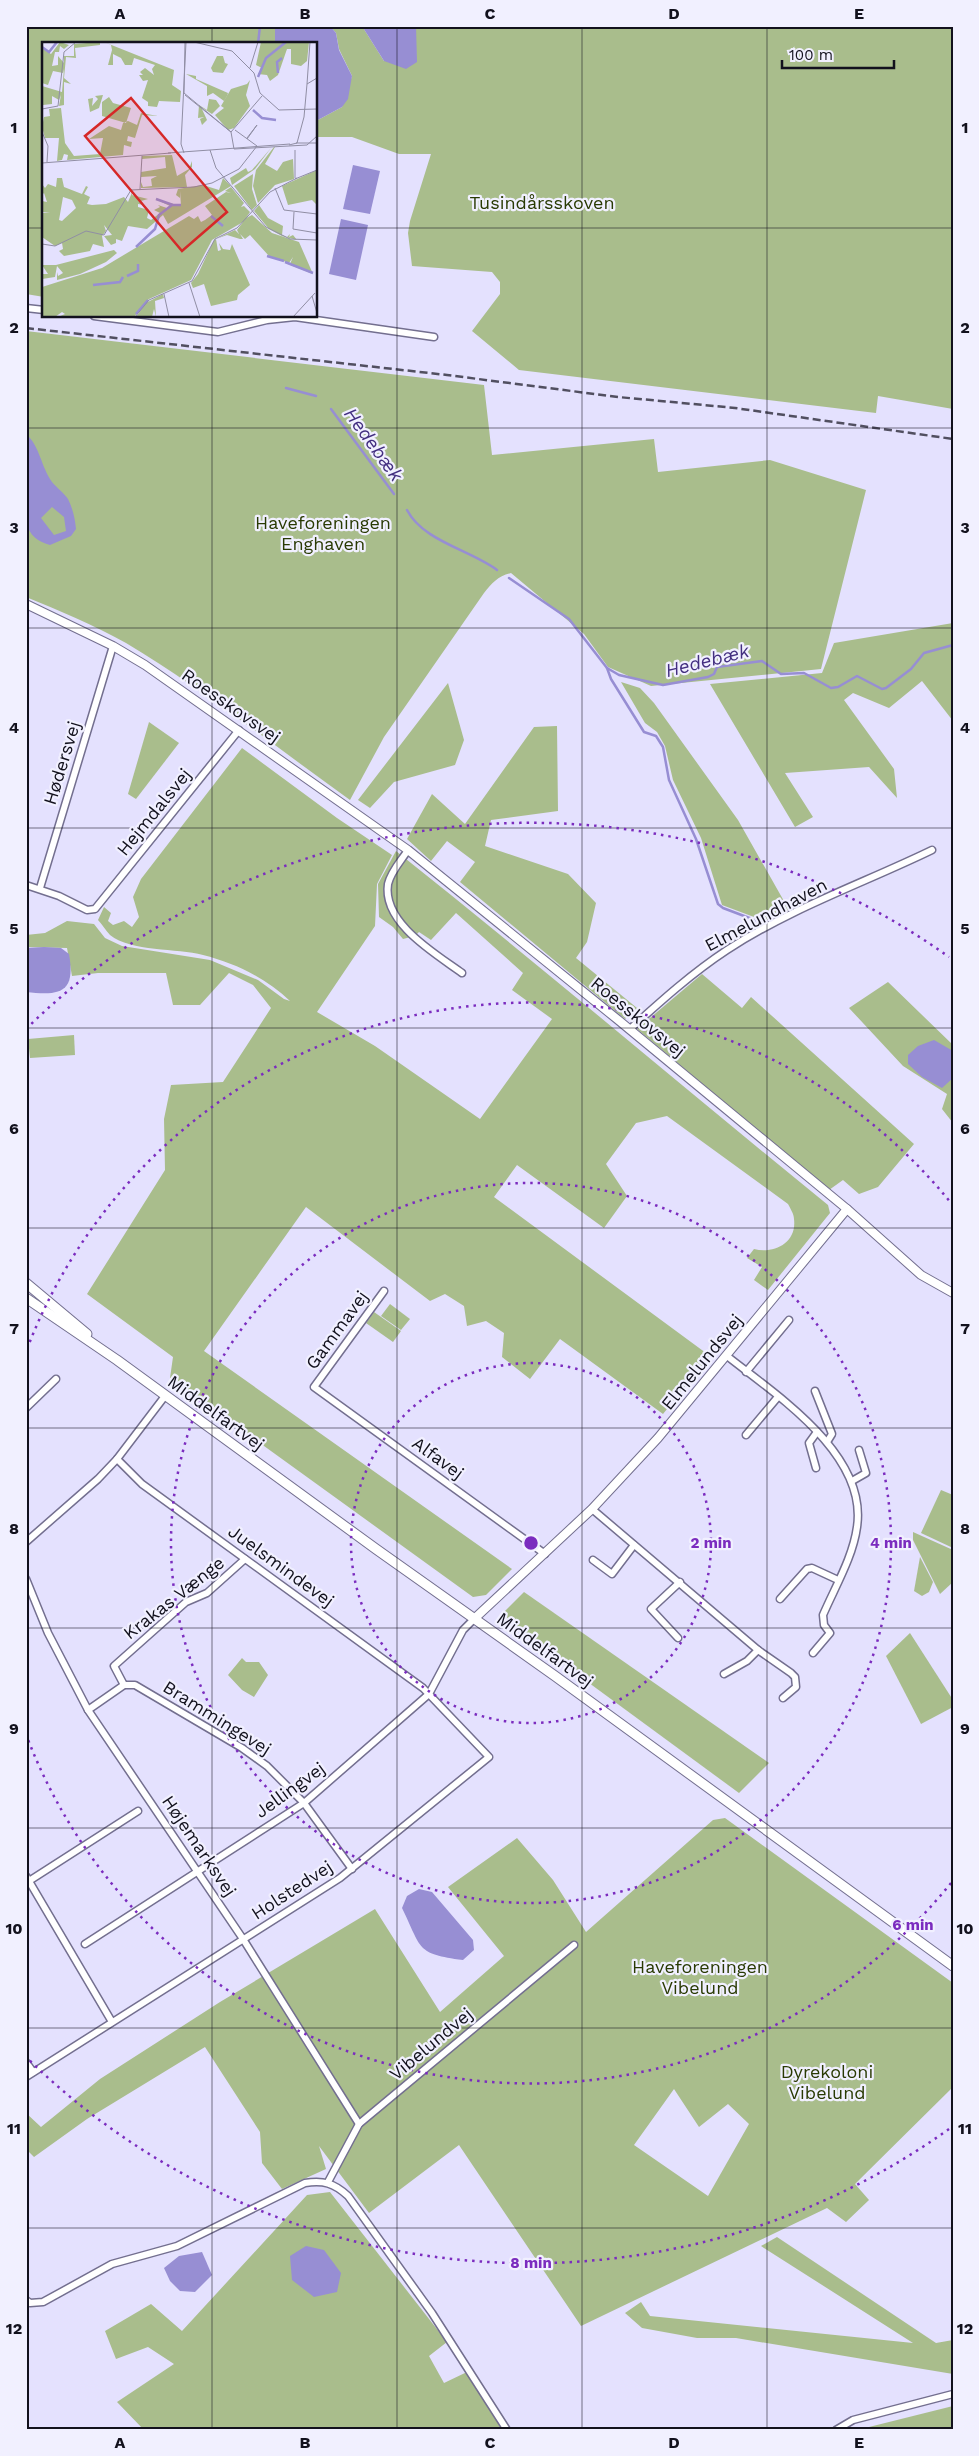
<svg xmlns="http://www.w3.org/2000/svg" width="979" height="2456" font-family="'Work Sans',sans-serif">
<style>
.green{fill:#a9bd8c;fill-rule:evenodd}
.water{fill:#978ed3;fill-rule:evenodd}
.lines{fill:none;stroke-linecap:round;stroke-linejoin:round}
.stream{stroke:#978ed3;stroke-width:2.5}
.minor-casing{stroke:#736f8f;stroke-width:9}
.tertiary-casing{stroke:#736f8f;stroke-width:10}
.secondary-casing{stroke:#736f8f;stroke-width:11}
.minor{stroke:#fff;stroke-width:6}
.tertiary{stroke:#fff;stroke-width:8}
.secondary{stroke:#fff;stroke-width:9}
.rail{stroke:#514f60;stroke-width:2.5;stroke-dasharray:8 4;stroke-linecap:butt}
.grid{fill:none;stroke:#12111d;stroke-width:1;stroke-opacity:0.55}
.ring{fill:none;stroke:#7b2cbf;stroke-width:2.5;stroke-dasharray:2.5 5}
.labels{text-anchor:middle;stroke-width:4.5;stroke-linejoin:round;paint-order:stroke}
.park-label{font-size:18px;fill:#293a03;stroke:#f1f0ff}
.street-label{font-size:18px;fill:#12111d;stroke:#f1f0ff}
.water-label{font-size:19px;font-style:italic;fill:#432f80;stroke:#f1f0ff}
.inset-river{fill:none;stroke:#978ed3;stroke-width:2.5}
.inset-road{fill:none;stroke:#908ea4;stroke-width:1}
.view{fill:#d62828;fill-opacity:0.15;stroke:#d62828;stroke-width:2.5}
.inset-edge{fill:none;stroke:#12111d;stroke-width:2.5}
.centre{fill:#7b2cbf;stroke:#f1f0ff;stroke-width:2.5}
.ring-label{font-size:15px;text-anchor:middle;font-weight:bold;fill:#7b2cbf;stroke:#f1f0ff;stroke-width:4.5;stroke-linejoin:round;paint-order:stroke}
.neatline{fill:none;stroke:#12111d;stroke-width:2}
.grid-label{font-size:16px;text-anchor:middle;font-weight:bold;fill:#12111d}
</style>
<rect width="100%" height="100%" fill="#e4e1fe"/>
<g class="green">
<polygon points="26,26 275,26 275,44 44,44 44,297 26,294"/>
<polygon points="330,26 362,26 384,61 416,36 416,26 953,26 953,409 878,396 876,413 519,370 472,331 500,294 500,282 492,272 412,266 408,233 410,221 431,154 399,154 352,137 316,137 316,121 342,107 352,76 339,49 336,33"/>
<path d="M26 331 484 385 492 455 654 439 658 472 770 460 866 490 821 669 651 686 608 667 584 634 511 573C498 576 492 583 484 593L384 737 350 800C276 747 204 690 126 643 94 625 60 611 26 597Z"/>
<polygon points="953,623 953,721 922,681 889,708 853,693 844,700 894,769 897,798 869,767 785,773 813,817 795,827 710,684 822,673 834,643"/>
<polygon points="621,682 640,688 654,703 738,820 789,910 765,921 722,905 701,838 673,780 665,746 657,732 645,723"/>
<polygon points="448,683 464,740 455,765 394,782 370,808 358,800"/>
<polygon points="149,722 179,743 136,799 128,794"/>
<polygon points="557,726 558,811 491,820 485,846 568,874 596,903 587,942 576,958 637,1008 625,1019 460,882 475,862 447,841 431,861 407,839 432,794 465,824 534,727"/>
<path d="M242 748 337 818 392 855 377 884 375 926 317 1012 375 1046 480 1119 552 1019 512 990 523 973 456 913 431 940 419 932 415 936 403 939 393 927 379 917 378 884 396 851C542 967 684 1088 828 1205L830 1213 768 1290 754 1280 762 1267 747 1258 754 1249C774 1254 797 1243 794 1219 794 1214 790 1208 788 1204L667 1116 636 1123 606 1164 627 1196 604 1228 517 1165 494 1197 710 1356 663 1414 560 1339 530 1379 502 1357 504 1333 486 1321 467 1326 464 1306 445 1294 430 1301 306 1207 204 1351 512 1569 486 1595 473 1597 170 1378 173 1357 87 1294 165 1170 164 1119 171 1085 223 1082 271 1008 253 985 229 973 200 1005H173L166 973H98L72 976 67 948 26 947V935L45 933 67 921 94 924 105 938 122 946 210 960 258 980 284 999 290 1001C266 978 235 963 203 955 177 948 131 952 110 935 106 931 102 924 98 920L104 907 111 913 108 921 113 925 124 921 132 927 139 917 133 897 141 879Z"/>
<polygon points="702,974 742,1008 751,997 914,1144 878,1187 859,1194 843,1180 829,1190 637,1029"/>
<polygon points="888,982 953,1045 953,1123 942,1109 947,1094 903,1066 849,1008"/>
<polygon points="74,1035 75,1055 30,1058 28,1039"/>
<polygon points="390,1304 410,1319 401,1330 381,1316"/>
<polygon points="374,1312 401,1331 393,1342 366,1323"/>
<polygon points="941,1490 953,1495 953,1548 921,1533"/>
<polygon points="913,1532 953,1550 953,1582 940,1594 913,1540"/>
<polygon points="920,1557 933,1582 929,1592 922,1596 914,1591"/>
<polygon points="524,1592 769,1763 739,1793 499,1617"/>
<polygon points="910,1633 953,1700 953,1707 921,1724 886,1656"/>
<polygon points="242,1658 246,1662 259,1662 268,1675 254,1697 242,1690 228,1675"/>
<path d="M725 1818 953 1983V2087L855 2184 869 2200 846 2222 827 2208 581 2326 459 2145 369 2213 319 2146 326 2169 282 2189 262 2163 260 2132 205 2047 87 2119 34 2157 26 2149V2113L41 2127 100 2079 220 2002 375 1909 440 2012 504 1956 448 1887 517 1838 553 1880 586 1932 713 1820ZM674 2089 699 2127 728 2104 749 2124 708 2196 634 2145Z"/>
<polygon points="330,2192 447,2342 429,2356 444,2383 467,2372 502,2430 144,2430 117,2402 174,2364 148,2347 116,2359 105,2331 151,2304 182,2331 307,2195"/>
<polygon points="777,2237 936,2343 953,2340 953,2374 736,2338 697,2338 642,2328 625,2313 641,2302 650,2316 913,2343 761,2246"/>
<polygon points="953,2406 953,2430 857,2430"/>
</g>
<g class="water">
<polygon points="275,26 330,26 336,33 339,50 352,76 348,99 342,107 316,121 316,44 275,44"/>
<polygon points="362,26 416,26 417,62 406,69 384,61"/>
<polygon points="353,165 380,171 370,214 343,209"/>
<polygon points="341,219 368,225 356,280 329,274"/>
<path d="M26 434C40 446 41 467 52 482 57 488 64 493 68 499 73 509 75 519 76 529L71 536 50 545C37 541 30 536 26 522V465H29ZM52 507 64 517 66 531 54 535 41 518Z"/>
<path d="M44 947 61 948 69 954C76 993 60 996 26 992V948Z"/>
<polygon points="934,1040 953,1051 953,1078 942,1088 922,1077 908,1064 908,1055 918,1046"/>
<path d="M419 1889 432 1892 473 1940 474 1950 463 1960C416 1954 422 1949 402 1908L407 1896Z"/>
<polygon points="306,2246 324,2250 341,2273 337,2292 314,2297 292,2280 290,2256"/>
<polygon points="202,2252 212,2275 195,2292 180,2291 170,2281 164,2268 179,2256"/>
</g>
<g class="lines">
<g class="stream">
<polyline points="258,44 260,26"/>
<polyline points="286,388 316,396"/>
<polyline points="331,409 394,494"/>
<path d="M407 510C423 541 470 550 497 570"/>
<polyline points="509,578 569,619 607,668 619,675 663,685 708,677 714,674 717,667 762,661 781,674 804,673 831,688 838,687 857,676 882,689 886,688 911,669 924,653 953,645"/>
<polyline points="607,668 611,679 644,732 656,736 663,747 669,780 696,839 718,904 723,908 760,922"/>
</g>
<defs>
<g id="minor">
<polyline points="26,308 44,310"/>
<polyline points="94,316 218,332 267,320 295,317 434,337"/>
<path d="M408 850C401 861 391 871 388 884 382 923 436 954 462 973"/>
<polyline points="26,885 59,896 87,910 95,909 239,730"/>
<polyline points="40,888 113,646"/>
<path d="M630 1029C661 1001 692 973 727 950 791 908 864 883 932 850"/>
<polyline points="384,1291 314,1387 545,1554"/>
<path d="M727 1356C776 1395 868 1454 857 1527 853 1557 835 1587 823 1615L824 1625 830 1633 813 1653"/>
<polyline points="746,1372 789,1320"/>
<polyline points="815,1391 832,1434 827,1442"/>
<polyline points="26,1408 56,1379"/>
<polyline points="746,1435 777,1398"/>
<polyline points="816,1468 809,1443 817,1432"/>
<polyline points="852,1481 866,1473 859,1450"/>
<polyline points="592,1509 758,1650 791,1673 795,1677 796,1687 783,1698"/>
<polyline points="26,1542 98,1479 117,1459 165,1396"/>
<polyline points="593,1560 612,1574 634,1545"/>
<polyline points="26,1579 48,1633 88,1710 243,1939 359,2124"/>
<polyline points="780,1599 807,1569 812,1568 838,1580"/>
<polyline points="678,1638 651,1609 680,1582"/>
<polyline points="724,1674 747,1661 758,1650"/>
<polyline points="124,1685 114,1666 186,1602 207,1593 245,1559"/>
<polyline points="88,1710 124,1685 135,1685 242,1748 267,1766 304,1803 352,1869"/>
<polyline points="26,1876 112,2022"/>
<polyline points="29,1881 138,1811"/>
<polyline points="85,1944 304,1803 429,1694 463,1630 474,1619"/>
<polyline points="26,2062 33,2072"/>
<polyline points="26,2077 340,1878 489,1757 423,1688 142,1484 117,1459"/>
<polyline points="328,2182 359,2124 574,1945"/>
<path d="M26 2300 30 2303 43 2302 112 2264 177 2246 305 2183C323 2180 334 2183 348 2196L432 2313 507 2430"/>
<polyline points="836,2430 853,2420 953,2394"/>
</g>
<g id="tertiary">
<polyline points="26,604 113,646 145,665 408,850 617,1019 847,1209 921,1275 953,1293"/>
<polyline points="474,1619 592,1509 658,1438 847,1209"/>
</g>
<g id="secondary">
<polyline points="26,1283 87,1334"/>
<polyline points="26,1298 117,1360 376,1549 555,1676 953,1966"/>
</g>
</defs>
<use href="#minor" class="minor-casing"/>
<use href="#tertiary" class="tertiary-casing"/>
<use href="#secondary" class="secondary-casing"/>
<use href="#minor" class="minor"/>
<use href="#tertiary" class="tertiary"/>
<use href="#secondary" class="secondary"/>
<polyline class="rail" points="26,328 447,375 618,397 735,408 953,439"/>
</g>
<path class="grid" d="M212 26V44M397 26V2430M582 26V2430M767 26V2430M26 228H44M316 228H953M212 316V2430M26 428H953M26 628H953M26 828H953M26 1028H953M26 1228H953M26 1428H953M26 1628H953M26 1828H953M26 2028H953M26 2228H953"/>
<g class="ring">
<circle cx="531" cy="1543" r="180"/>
<circle cx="531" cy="1543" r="360"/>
<path d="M951 1883A540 540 0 0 1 27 1737M27 1349A540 540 0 0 1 951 1203"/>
<path d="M949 2129A720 720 0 0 1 26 2057M26 1029A720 720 0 0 1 949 957"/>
</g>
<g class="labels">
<g class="park-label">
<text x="542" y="209">Tusindårsskoven</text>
<text x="323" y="529">Haveforeningen<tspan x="323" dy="21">Enghaven</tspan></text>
<text x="700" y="1973">Haveforeningen<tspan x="700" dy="21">Vibelund</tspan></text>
<text x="827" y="2078">Dyrekoloni<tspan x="827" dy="21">Vibelund</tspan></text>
</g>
<g class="street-label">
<text transform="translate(231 706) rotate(35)" y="6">Roesskovsvej</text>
<text transform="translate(62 763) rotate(-73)" y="6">Hødersvej</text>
<text transform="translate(154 812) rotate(-51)" y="6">Hejmdalsvej</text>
<text transform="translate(766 915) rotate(-28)" y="6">Elmelundhaven</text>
<text transform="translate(638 1017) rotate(39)" y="6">Roesskovsvej</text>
<text transform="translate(337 1330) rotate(-54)" y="6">Gammavej</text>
<text transform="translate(702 1362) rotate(-51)" y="6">Elmelundsvej</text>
<text transform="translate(216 1413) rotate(36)" y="6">Middelfartvej</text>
<text transform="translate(438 1458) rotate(36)" y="6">Alfavej</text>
<text transform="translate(281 1566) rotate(36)" y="6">Juelsmindevej</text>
<text transform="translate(174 1598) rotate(-38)" y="6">Krakas Vænge</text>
<text transform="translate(545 1650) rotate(36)" y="6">Middelfartvej</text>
<text transform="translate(217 1718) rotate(32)" y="6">Brammingevej</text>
<text transform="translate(290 1790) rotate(-36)" y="6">Jellingvej</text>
<text transform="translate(199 1846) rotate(56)" y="6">Højemarksvej</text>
<text transform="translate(292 1890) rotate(-33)" y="6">Holstedvej</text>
<text transform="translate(431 2044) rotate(-40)" y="6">Vibelundvej</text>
</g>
<g class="water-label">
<text transform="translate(374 444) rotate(54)" y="7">Hedebæk</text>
<text transform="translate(707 660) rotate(-14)" y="7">Hedebæk</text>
</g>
</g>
<g transform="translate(42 42)">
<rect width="275" height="275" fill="#e4e1fe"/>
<path d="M18 0 27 3 22 7 18 4 17 10H13L10 24 16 23V14L22 21V14H32V2L58 0V3L33 6 34 16 24 15 22 36 29 42 22 40V63L17 64 19 53 17 58 10 54V62L1 63 0 44 20 50 22 27 21 31 11 29 6 43 0 41V6L9 12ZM62 0 132 28 130 43 139 49 138 60 117 59 115 65 106 64V60L100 56 106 38 101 39 97 33H101L98 30 103 26 112 33 110 27 113 23 92 16 90 23H83L79 16 71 12V23H66L70 8 69 3ZM219 0H267L265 19 259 24 249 22V7H245L236 33 228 39 225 33 216 32 220 26 214 23ZM175 14H181L183 21 186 22 181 31 171 30 169 26ZM144 32 154 34V37L186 51 185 54 182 59 171 51 165 54V44ZM208 38 204 53 208 64 192 86 186 88 173 73 182 66 179 64 189 47 205 42ZM61 53 57 66 48 70 46 57 51 56 50 64 56 57 53 54ZM67 55 71 61 89 66 84 81 60 74V60ZM167 57 174 58 178 64 170 72 159 65 165 78 160 83 158 77 162 75 156 76 157 63 165 68ZM19 66 23 101 32 114 58 112 61 96 47 97 67 84 79 88 81 81 86 79 95 83 99 71 116 74 100 73 93 96 86 94 85 99 90 100 89 105 82 103 81 113 25 118 26 113 22 112 20 118 15 119 17 96H3L0 85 2 75 8 74 7 67ZM237 104 233 105 223 122 235 129 241 120 251 117 252 137 233 143 216 161 211 144 214 128 232 105ZM229 106 213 127 190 143 188 136 204 126 206 130 210 128ZM130 113 135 134 147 127 150 119V125L143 133 145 145 99 146V140L101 145 110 144 109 137 115 134 99 135V130L124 126 123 115 100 117V114ZM275 128V163L270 158 246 163 240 144ZM211 132 210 147 215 163 210 168 192 144ZM15 136H20L22 145 40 152 44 144 46 145 42 152 48 155 45 162 50 163 64 162 82 155 86 160 91 148 90 153 106 157 99 159 102 163 96 162V165L107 168 105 176 109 178 118 171 112 168 118 165 116 163 125 166 128 164 113 157 139 164 138 149V156L134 153 136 147 161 143 177 148 181 136 189 144 126 182 121 173 105 187 86 184 80 199 74 197V201L69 203 62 194 70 193 62 183 64 189 60 194 62 205 51 202 48 209 22 214 17 209 21 207 20 201 13 204 0 195V171L8 170H0V159L5 160 2 151 0 153V142L3 146 6 142 14 145ZM21 155 30 158 34 166 20 179 17 178ZM189 145 202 161 199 165 202 164 208 170 204 176 210 173 230 191 257 200 271 232 246 222H248L251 215 247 221 227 214 208 193 203 197 198 192 201 197H198L185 193 174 197 176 209 179 208 177 201 181 207 188 208 190 202 208 243 196 253 195 258 169 264 162 242 151 246 149 241 156 232 172 198 193 188 197 192 195 188 201 180 170 198 149 238 107 257 92 275H16L23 272 20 270 13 275H0V245L60 226 147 174 152 177 156 174 159 180 163 178 170 173 163 164 184 150 189 151 183 149ZM217 163 226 176 241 184 240 193 245 195 248 192 247 195 251 193 255 198 240 194 227 187 212 169ZM72 208 75 211 64 220 38 232 15 238V230L16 234 21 231 15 224 13 235 0 237 1 232H6L0 223H14ZM121 252 122 256 113 259 114 275 112 267 110 275H94L104 261Z" fill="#a9bd8c" fill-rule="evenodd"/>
<path class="inset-river" d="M0 5 7 10 15 0M236 31 235 20 240 16M216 35 224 16 244 0M211 68 220 76 234 78M114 157 131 163M169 174 181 184M94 205 113 187 117 173 130 163H139M225 214 242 219M243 220 271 231M85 234 96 229V222M51 243 78 240 81 235M94 272 106 258"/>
<path class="inset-road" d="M143 0 142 51 189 90 192 107 265 103 275 94M152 0 190 9 212 31 218 51 237 68 275 67M208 26 216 0M265 42 268 0M143 53 189 90 220 54M0 67 16 64 22 10 34 0M193 88 215 104M0 90 6 104 5 120M205 96 215 83 205 97M254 101H275M247 103 255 101 262 75 265 42 275 36M168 108 248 102M253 108V136M126 111 168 108 174 126 224 185 248 197 275 198M142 111 139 102 144 0M0 121 129 111M253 137 275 128M233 146 242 168 275 172M98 147 100 114M252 170 251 187 275 191M0 202 13 204 44 189 62 193 89 148 152 145 170 141 197 127 215 104M147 241 158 275M122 252 127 275M270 254 275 271M93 275 107 258 150 239 173 197 195 186 228 150 255 136M251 275 273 251"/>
<path class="view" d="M89 56 185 170 140 209 43 94Z"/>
<rect width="275" height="275" class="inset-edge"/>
</g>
<circle cx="531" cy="1543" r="8" class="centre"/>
<g class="ring-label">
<text x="711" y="1548">2 min</text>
<text x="891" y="1548">4 min</text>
<text x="913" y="1930">6 min</text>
<text x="531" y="2268">8 min</text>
</g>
<rect width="979" height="2456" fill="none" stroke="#f1f0ff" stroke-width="55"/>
<path d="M782 60v8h112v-8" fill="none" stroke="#12111d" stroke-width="2.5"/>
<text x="789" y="60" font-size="15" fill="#12111d" stroke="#f1f0ff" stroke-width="4" paint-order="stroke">100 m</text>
<rect x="28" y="28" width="924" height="2400" class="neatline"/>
<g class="grid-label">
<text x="120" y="19">A</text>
<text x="305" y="19">B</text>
<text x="490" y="19">C</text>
<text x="674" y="19">D</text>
<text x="859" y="19">E</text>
<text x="14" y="133">1</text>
<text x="965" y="133">1</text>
<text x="14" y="333">2</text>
<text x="965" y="333">2</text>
<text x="14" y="533">3</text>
<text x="965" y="533">3</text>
<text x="14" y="733">4</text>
<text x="965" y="733">4</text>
<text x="14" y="934">5</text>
<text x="965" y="934">5</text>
<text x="14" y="1134">6</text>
<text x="965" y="1134">6</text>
<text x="14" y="1334">7</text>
<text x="965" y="1334">7</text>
<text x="14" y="1534">8</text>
<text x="965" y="1534">8</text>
<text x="14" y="1734">9</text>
<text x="965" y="1734">9</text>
<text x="14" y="1934">10</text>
<text x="965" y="1934">10</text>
<text x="14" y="2134">11</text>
<text x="965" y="2134">11</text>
<text x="14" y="2334">12</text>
<text x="965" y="2334">12</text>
<text x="120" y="2448">A</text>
<text x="305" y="2448">B</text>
<text x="490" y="2448">C</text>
<text x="674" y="2448">D</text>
<text x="859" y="2448">E</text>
</g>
</svg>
